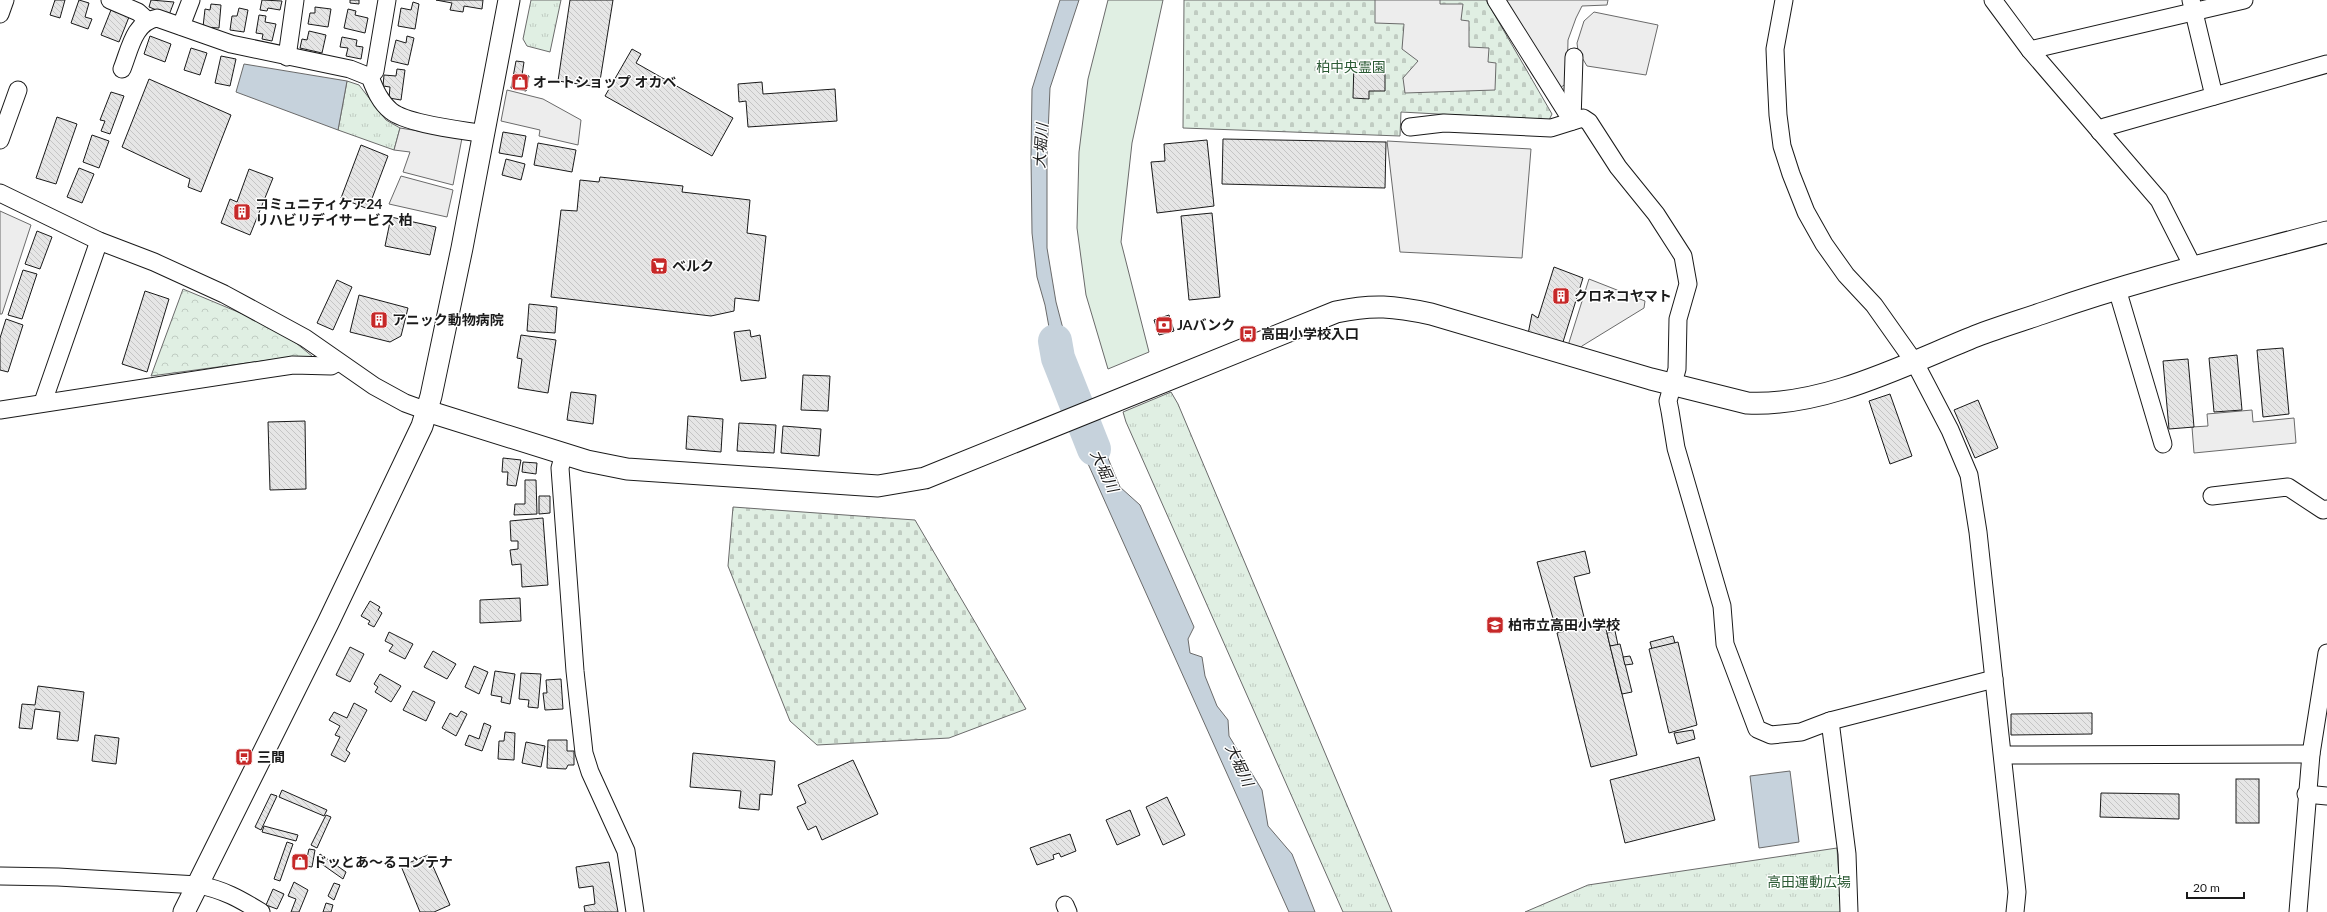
<svg xmlns="http://www.w3.org/2000/svg" width="2327" height="912" font-family="Lato,'Noto Sans JP',sans-serif">
<style>
.green{fill:#e0efe3;stroke:#6a6a6a}
.forest{fill:url(#forest-crowns);stroke:#6a6a6a}
.cemetery{fill:url(#cemetery-stones);stroke:#6a6a6a}
.park{fill:url(#park-tufts);stroke:#6a6a6a}
.parking{fill:#ededed;stroke:#6a6a6a}
.water{fill:#c6d2dc;stroke:#6a6a6a}
.pier{fill:#fff;stroke:#6a6a6a}
.lines{fill:none;stroke-linecap:round;stroke-linejoin:round}
.river{stroke:#c6d2dc;stroke-width:34}
.building{fill:url(#building-back-hatch);stroke:#1a1a1a}
.minor-casing{stroke:#1a1a1a;stroke-width:19}
.tertiary-casing{stroke:#1a1a1a;stroke-width:23}
.minor{stroke:#fff;stroke-width:17}
.tertiary{stroke:#fff;stroke-width:21}
.labels{text-anchor:middle;stroke-width:3;stroke-linejoin:round;paint-order:stroke}
.park-label{font-size:14px;fill:#2b5a34;stroke:#fff}
.poi-label{font-size:14px;font-weight:bold;fill:#1a1a1a;stroke:#fff;text-anchor:start}
.water-label{font-size:15px;font-style:italic;fill:#1a1a1a;stroke:#fff}
</style>
<defs>
<pattern id="forest-crowns" width="20" height="18" patternUnits="userSpaceOnUse"><rect width="20" height="18" fill="#e0efe3"/><path d="M2 6a3 3 0 1 1 6 0M12 15a3 3 0 1 1 6 0" fill="none" stroke="#c0ccc2"/></pattern>
<pattern id="cemetery-stones" width="16" height="16" patternUnits="userSpaceOnUse"><rect width="16" height="16" fill="#e0efe3"/><path d="M2 7V4a2 2 0 0 1 4 0v3zM10 15v-3a2 2 0 0 1 4 0v3z" fill="#c0ccc2"/></pattern>
<pattern id="park-tufts" width="24" height="20" patternUnits="userSpaceOnUse"><rect width="24" height="20" fill="#e0efe3"/><path d="M3 7l-1-3M5 7V3M7 7l1-3M15 17l-1-3M17 17v-4M19 17l1-3" fill="none" stroke="#c0ccc2"/></pattern>
<pattern id="building-back-hatch" width="6" height="6" patternUnits="userSpaceOnUse"><rect width="6" height="6" fill="#e6e6e6"/><path d="M-1 5l2 2M0 0l6 6M5-1l2 2" fill="none" stroke="#c5c5c5"/></pattern>
</defs>
<rect width="100%" height="100%" fill="#fff"/>
<polygon class="green" points="1108,0 1163,0 1132,143 1121,242 1149,352 1108,369 1086,295 1077,228 1079,152 1088,79"/>
<polygon class="forest" points="183,289 269,325 296,343 318,361 292,357 151,376"/>
<g class="cemetery">
<polygon points="1184,0 1486,0 1552,114 1549,120 1401,112 1400,136 1183,128"/>
<polygon points="733,507 915,520 1026,709 949,738 817,745 790,721 728,566"/>
</g>
<g class="park">
<polygon points="531,0 561,0 550,52 527,46 523,39"/>
<polygon points="347,81 359,85 386,120 400,128 394,150 338,130"/>
<polygon points="1171,392 1178,404 1392,912 1343,912 1126,422 1123,412"/>
<polygon points="1837,848 1841,912 1525,912 1588,885"/>
</g>
<g class="parking">
<polygon points="1375,0 1440,0 1440,4 1463,4 1461,20 1469,21 1469,47 1489,48 1488,62 1496,63 1495,90 1405,93 1403,78 1418,61 1402,49 1404,24 1375,23"/>
<polygon points="1501,0 1608,0 1607,5 1582,6 1576,18 1568,40 1567,83 1557,90"/>
<polygon points="1594,12 1658,25 1646,75 1587,66 1578,51 1577,43 1584,21"/>
<polygon points="507,90 543,99 581,120 578,145 539,136 540,130 501,121"/>
<polygon points="400,128 462,138 453,185 403,172 410,152 394,150"/>
<polygon points="1387,141 1531,149 1522,258 1400,252"/>
<polygon points="401,176 453,190 447,217 389,204"/>
<polygon points="0,211 31,225 2,314 0,314"/>
<polygon points="1589,279 1645,301 1644,308 1582,346 1576,354 1566,352"/>
<polygon points="2252,410 2253,422 2294,418 2296,443 2194,453 2192,427 2208,426 2207,414"/>
</g>
<g class="water">
<polygon points="1060,0 1079,0 1050,88 1047,156 1047,248 1056,302 1077,382 1060,388 1045,305 1037,277 1032,233 1031,157 1032,89"/>
<polygon points="244,64 347,81 338,130 236,92"/>
<polygon points="1092,420 1120,487 1140,505 1194,627 1188,639 1190,653 1202,657 1205,676 1217,706 1228,720 1229,736 1262,790 1268,826 1292,854 1315,912 1289,912 1072,428"/>
<polygon points="1790,771 1799,842 1759,848 1750,776"/>
</g>
<polygon class="pier" points="1094,419 1097,425 1073,435 1070,428"/>
<g class="lines">
<polyline class="river" points="1055,341 1058,358 1094,449"/>
</g>
<g class="building">
<polygon points="55,0 65,0 60,18 50,15"/>
<polygon points="79,0 89,3 85,17 92,19 88,29 71,23"/>
<polygon points="151,0 174,2 169,15 149,7"/>
<polygon points="262,0 282,1 280,10 268,8 267,11 260,10"/>
<polygon points="350,0 359,0 359,4 350,3"/>
<polygon points="436,0 483,0 482,9 464,6 463,12 450,10 452,3"/>
<polygon points="570,0 613,0 599,87 558,81"/>
<polygon points="413,2 419,4 415,29 398,26 401,8 411,10"/>
<polygon points="211,4 221,5 219,28 203,27 205,9 210,10"/>
<polygon points="315,7 331,9 328,27 308,24 310,13 315,13"/>
<polygon points="239,8 248,10 244,32 230,30 232,16 237,16"/>
<polygon points="348,9 356,11 355,15 368,18 365,33 344,28"/>
<polygon points="111,10 129,17 119,42 101,35"/>
<polygon points="259,15 266,16 265,22 276,24 272,41 262,39 263,34 256,33"/>
<polygon points="309,31 326,35 322,53 300,48 302,39 307,40"/>
<polygon points="150,36 171,44 165,62 144,54"/>
<polygon points="407,36 414,38 408,65 391,61 396,40 406,43"/>
<polygon points="342,37 357,40 356,46 363,47 361,59 346,56 348,48 340,47"/>
<polygon points="191,48 207,53 200,75 184,70"/>
<polygon points="632,49 641,54 636,63 733,118 712,156 605,96"/>
<polygon points="221,56 236,59 230,86 215,83"/>
<polygon points="516,61 524,62 522,75 529,76 526,91 511,88"/>
<polygon points="1354,62 1385,63 1385,91 1369,91 1369,99 1353,98"/>
<polygon points="397,69 405,70 401,100 389,98 390,87 383,86 384,75 396,76"/>
<polygon points="149,79 231,115 201,192 188,187 190,179 122,147"/>
<polygon points="762,82 763,94 835,89 837,121 748,127 746,101 739,102 738,84"/>
<polygon points="111,92 124,96 110,134 101,131 105,121 100,120"/>
<polygon points="57,117 77,124 56,184 36,178"/>
<polygon points="503,132 526,136 522,157 499,153"/>
<polygon points="92,135 109,141 99,168 83,162"/>
<polygon points="1223,139 1386,142 1385,188 1222,184"/>
<polygon points="1207,140 1214,206 1157,213 1151,162 1165,161 1164,144"/>
<polygon points="538,143 576,150 572,172 534,165"/>
<polygon points="361,145 388,156 368,209 341,198"/>
<polygon points="506,159 525,164 521,180 502,175"/>
<polygon points="79,168 94,174 82,203 67,197"/>
<polygon points="249,169 273,178 250,235 221,223 230,199 237,202"/>
<polygon points="600,177 683,186 682,192 750,200 747,233 766,236 759,301 735,298 734,311 711,316 551,297 561,210 577,211 580,180 599,182"/>
<polygon points="1212,213 1220,297 1189,300 1181,216"/>
<polygon points="391,217 436,227 430,255 385,246"/>
<polygon points="37,231 52,237 40,269 25,264"/>
<polygon points="1554,267 1583,278 1563,342 1528,334 1532,314 1538,318"/>
<polygon points="23,270 37,274 22,319 8,315"/>
<polygon points="337,280 352,287 333,330 317,323"/>
<polygon points="145,291 169,299 147,372 122,364"/>
<polygon points="359,295 408,308 401,336 390,342 350,332"/>
<polygon points="529,304 557,307 555,333 527,331"/>
<polygon points="1169,315 1174,331 1159,335 1154,320"/>
<polygon points="6,319 23,325 8,372 0,370 0,338"/>
<polygon points="750,330 751,337 760,335 766,378 741,381 734,332"/>
<polygon points="521,335 556,340 548,393 518,388 522,359 517,358"/>
<polygon points="2283,348 2289,414 2263,417 2257,350"/>
<polygon points="2237,355 2242,410 2214,412 2209,358"/>
<polygon points="2188,359 2194,427 2169,429 2163,361"/>
<polygon points="803,375 830,376 828,411 801,410"/>
<polygon points="571,392 596,395 593,424 567,420"/>
<polygon points="1890,394 1912,456 1890,464 1869,401"/>
<polygon points="1978,400 1998,448 1975,458 1954,410"/>
<polygon points="688,416 723,419 721,452 686,449"/>
<polygon points="305,421 306,489 270,490 268,422"/>
<polygon points="739,423 776,425 774,453 737,451"/>
<polygon points="783,426 821,429 819,456 781,453"/>
<polygon points="503,458 521,460 516,486 507,485 508,472 502,472"/>
<polygon points="523,462 537,463 536,474 522,472"/>
<polygon points="525,480 536,480 537,514 514,515 515,504 525,504"/>
<polygon points="539,496 550,496 550,513 539,514"/>
<polygon points="543,518 548,585 522,587 521,564 512,565 510,550 518,549 518,541 511,541 510,521"/>
<polygon points="1585,551 1590,573 1574,577 1585,621 1556,629 1537,562"/>
<polygon points="520,598 521,621 480,623 480,600"/>
<polygon points="370,601 380,607 378,610 382,613 374,627 368,624 370,621 361,616"/>
<polygon points="1604,621 1637,755 1591,767 1557,633"/>
<polygon points="1615,631 1618,645 1610,646 1607,633"/>
<polygon points="389,632 413,644 405,659 389,651 393,645 385,641"/>
<polygon points="1673,636 1675,643 1652,649 1650,642"/>
<polygon points="1678,642 1697,725 1669,733 1649,649"/>
<polygon points="1620,644 1632,692 1622,694 1610,646"/>
<polygon points="350,647 364,654 350,682 336,675"/>
<polygon points="433,651 456,664 447,679 424,667"/>
<polygon points="1630,656 1633,664 1625,665 1623,657"/>
<polygon points="474,666 488,672 479,694 465,687"/>
<polygon points="495,671 515,674 510,704 501,702 502,697 491,695"/>
<polygon points="521,673 541,674 538,708 528,707 529,700 519,699"/>
<polygon points="380,674 401,686 391,702 375,692 378,687 374,684"/>
<polygon points="561,679 563,709 545,710 543,693 547,693 546,680"/>
<polygon points="38,686 84,692 78,741 57,739 60,712 35,709 32,729 19,728 22,704 35,705"/>
<polygon points="413,691 435,702 426,721 403,710"/>
<polygon points="354,703 367,710 346,750 350,753 345,762 331,755 340,737 335,735 340,726 329,720 334,712 347,718"/>
<polygon points="461,711 467,714 456,736 442,728 450,713 457,717"/>
<polygon points="2092,713 2092,734 2011,735 2011,714"/>
<polygon points="484,723 491,726 482,751 465,745 469,735 479,739"/>
<polygon points="1693,730 1695,739 1677,744 1674,733"/>
<polygon points="505,732 515,733 514,760 498,759 499,741 504,741"/>
<polygon points="95,735 119,738 116,764 92,761"/>
<polygon points="548,740 567,740 567,751 574,751 574,765 568,765 566,769 547,768"/>
<polygon points="526,742 545,746 541,767 522,763"/>
<polygon points="693,753 775,761 772,795 760,794 759,810 739,808 741,791 690,787"/>
<polygon points="1699,757 1715,820 1625,843 1610,780"/>
<polygon points="853,760 878,814 822,840 816,826 808,830 797,807 806,803 798,785"/>
<rect x="2236" y="779" width="23" height="44"/>
<polygon points="282,790 327,810 324,816 279,797"/>
<polygon points="2101,793 2179,794 2179,819 2100,817"/>
<polygon points="271,794 277,796 261,830 255,827"/>
<polygon points="1167,797 1185,835 1163,845 1146,807"/>
<polygon points="1130,810 1140,835 1117,845 1106,820"/>
<polygon points="326,815 331,817 317,848 311,845"/>
<polygon points="264,826 298,835 296,841 262,832"/>
<polygon points="1070,834 1076,851 1061,857 1059,853 1053,855 1054,859 1037,865 1030,848"/>
<polygon points="287,842 293,844 280,881 274,879"/>
<polygon points="309,849 315,850 312,867 305,866"/>
<polygon points="320,854 346,872 343,879 316,860"/>
<polygon points="428,855 450,905 434,912 420,912 401,866"/>
<polygon points="609,862 618,912 585,912 584,906 595,904 593,886 579,888 576,867"/>
<polygon points="294,882 308,890 299,912 291,912 296,899 288,896"/>
<polygon points="334,883 340,885 334,900 328,896"/>
<polygon points="273,889 284,894 277,909 266,905"/>
<polygon points="326,903 333,905 331,912 323,912"/>
</g>
<g class="lines">
<defs>
<g id="minor">
<polyline points="110,0 138,12 147,20"/>
<polyline points="1496,0 1572,121"/>
<polyline points="1784,0 1775,49 1776,74 1778,115 1782,146 1791,174 1806,212 1824,244 1846,275 1874,305 1915,363 1950,430 1969,475 1978,532 2017,892 2015,912"/>
<polyline points="1993,0 2030,50 2159,200 2189,259 2191,269"/>
<polyline points="2191,0 2214,96"/>
<polyline points="0,14 5,0"/>
<polyline points="181,26 191,0"/>
<polyline points="2030,50 2244,0"/>
<polyline points="287,57 295,0"/>
<path d="M122 69C130 49 134 22 157 18L231 44 350 69 370 77C375 90 380 102 391 111 407 124 462 130 484 134"/>
<polyline points="370,77 375,71 387,0"/>
<polyline points="1572,121 1574,57"/>
<polyline points="1410,127 1444,123 1551,128 1583,118 1589,122 1618,167 1656,214 1683,256 1688,284 1678,319 1677,369 1668,401 1670,411 1676,448 1722,606 1725,644 1757,729 1771,735 1801,732 1830,721 1994,679"/>
<polyline points="2100,132 2105,127 2327,64"/>
<polyline points="0,140 18,90"/>
<polyline points="0,193 99,241 154,262 224,294 305,338 374,386 405,403 427,411"/>
<polyline points="2117,289 2163,444"/>
<polyline points="43,402 99,241"/>
<polyline points="0,410 293,365 331,366 338,362"/>
<polyline points="564,454 560,468 575,671 584,753 590,772 626,851 635,912"/>
<polyline points="2212,496 2288,487 2323,510 2327,509"/>
<polyline points="1830,721 1847,854 1849,912"/>
<polyline points="2003,755 2311,754"/>
<polyline points="2306,794 2327,796"/>
<path d="M0 876 58 877 198 885C222 889 240 899 261 912"/>
<polyline points="1065,905 1068,912"/>
<polyline points="2298,912 2311,754 2327,653"/>
</g>
<g id="tertiary">
<path d="M427 411 587 461 627 469 878 486 925 478 1336 312C1373 304 1394 306 1431 314L1651 379 1747 403C1825 407 1906 364 1976 336 1999 327 2023 320 2046 312 2137 280 2233 257 2327 232"/>
<polyline points="184,912 328,623 422,426 431,396 462,248 509,0"/>
</g>
</defs>
<use href="#minor" class="minor-casing"/>
<use href="#tertiary" class="tertiary-casing"/>
<use href="#minor" class="minor"/>
<use href="#tertiary" class="tertiary"/>
</g>
<defs>
<symbol id="shop-square" viewBox="-11 -11 22 22"><rect x="-9" y="-9" width="18" height="18" rx="4" fill="#c62828" stroke="#fff"/><path d="M-5-2.5h2.3a2.7 3.5 0 0 1 5.4 0H5L5.5 6h-11ZM-1.5-2.5h3a1.5 2.3 0 0 0-3 0Z" fill="#fff"/></symbol>
<symbol id="building-square" viewBox="-11 -11 22 22"><rect x="-9" y="-9" width="18" height="18" rx="4" fill="#c62828" stroke="#fff"/><path d="M-4-6H4V6H1V3H-1V6H-4ZM-2.5-4.3h1.7v1.8h-1.7ZM.8-4.3h1.7v1.8H.8ZM-2.5-1h1.7V.8h-1.7ZM.8-1h1.7V.8H.8Z" fill="#fff"/></symbol>
<symbol id="supermarket-square" viewBox="-11 -11 22 22"><rect x="-9" y="-9" width="18" height="18" rx="4" fill="#c62828" stroke="#fff"/><path d="M-6-5.5h2.5l.6 2H6L4.5 2H-2.5L-4.4-4H-6ZM-1.5 3.2a1.3 1.3 0 1 0 .1 0ZM3 3.2a1.3 1.3 0 1 0 .1 0Z" fill="#fff"/></symbol>
<symbol id="bank-square" viewBox="-11 -11 22 22"><rect x="-9" y="-9" width="18" height="18" rx="4" fill="#c62828" stroke="#fff"/><path d="M-6-4H6V4H-6ZM0-2.3a2.3 2.3 0 1 0 0 4.6a2.3 2.3 0 1 0 0-4.6Z" fill="#fff"/></symbol>
<symbol id="bus-square" viewBox="-11 -11 22 22"><rect x="-9" y="-9" width="18" height="18" rx="4" fill="#c62828" stroke="#fff"/><path d="M-5-6H5V4H4V6H2V4H-2V6H-4V4H-5ZM-3.5-4V0h7V-4ZM-3.5 1.2v1.5H-2V1.2ZM2 1.2v1.5H3.5V1.2Z" fill="#fff"/></symbol>
<symbol id="school-square" viewBox="-11 -11 22 22"><rect x="-9" y="-9" width="18" height="18" rx="4" fill="#c62828" stroke="#fff"/><path d="M0-5L7-2L0 1L-7-2ZM-4 1L0 2.5L4 1V4Q0 6-4 4Z" fill="#fff"/></symbol>
</defs>
<g fill-rule="evenodd">
<use href="#shop-square" x="510" y="72" width="20" height="20"/>
<use href="#building-square" x="232" y="202" width="20" height="20"/>
<use href="#supermarket-square" x="649" y="256" width="20" height="20"/>
<use href="#building-square" x="1551" y="286" width="20" height="20"/>
<use href="#building-square" x="369" y="310" width="20" height="20"/>
<use href="#bank-square" x="1154" y="315" width="20" height="20"/>
<use href="#bus-square" x="1238" y="324" width="20" height="20"/>
<use href="#school-square" x="1485" y="615" width="20" height="20"/>
<use href="#bus-square" x="234" y="747" width="20" height="20"/>
<use href="#shop-square" x="290" y="852" width="20" height="20"/>
</g>
<g class="labels">
<g class="park-label">
<text x="1351" y="72">柏中央霊園</text>
<text x="1809" y="887">高田運動広場</text>
</g>
<g class="poi-label">
<text x="533" y="87">オートショップ オカベ</text>
<text x="255" y="209">コミュニティケア24<tspan x="255" dy="16">リハビリデイサービス 柏</tspan></text>
<text x="672" y="271">ベルク</text>
<text x="1574" y="301">クロネコヤマト</text>
<text x="392" y="325">アニック動物病院</text>
<text x="1177" y="330">JAバンク</text>
<text x="1261" y="339">高田小学校入口</text>
<text x="1508" y="630">柏市立高田小学校</text>
<text x="257" y="762">三間</text>
<text x="313" y="867">ドッとあ〜るコンテナ</text>
</g>
<g class="water-label">
<text transform="translate(1041 146) rotate(-86)" y="5">大堀川</text>
<text transform="translate(1104 471) rotate(65)" y="5">大堀川</text>
<text transform="translate(1239 765) rotate(65)" y="5">大堀川</text>
</g>
</g>
<path d="M2187 892v6h57v-6" fill="none" stroke="#1a1a1a" stroke-width="2"/>
<text x="2193" y="892" font-size="12" fill="#1a1a1a" stroke="#ffffff" stroke-width="3" paint-order="stroke">20 m</text>
</svg>
